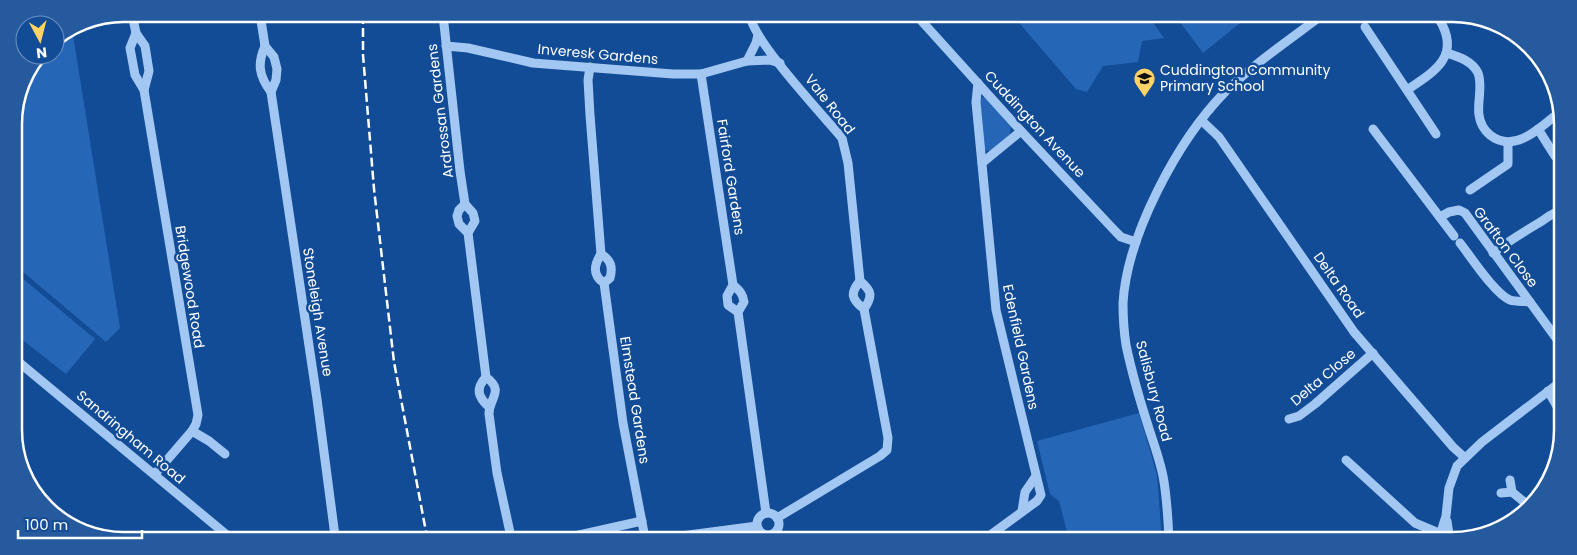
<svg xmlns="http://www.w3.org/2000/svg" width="1577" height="555" font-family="Poppins,sans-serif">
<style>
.green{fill:#2566b6}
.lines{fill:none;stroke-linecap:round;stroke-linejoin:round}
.minor{stroke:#a3c7f3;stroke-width:9}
.rail{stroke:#fff;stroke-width:2.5;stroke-dasharray:9 4;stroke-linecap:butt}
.labels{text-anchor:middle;stroke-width:5;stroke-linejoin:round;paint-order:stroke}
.street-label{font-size:14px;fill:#fff;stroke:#124c97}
.poi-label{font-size:14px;fill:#fff;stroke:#124c97;text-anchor:start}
.rim{fill:none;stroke:#fff;stroke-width:2.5}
</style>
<rect width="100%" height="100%" fill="#124c97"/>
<g class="green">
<polygon points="1015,18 1150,18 1164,38 1142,41 1138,62 1103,66 1087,92 1076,89"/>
<polygon points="1177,18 1245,19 1203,53"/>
<polygon points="72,29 120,328 106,342 15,265 14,117 25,75 41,55 55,55 55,39"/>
<polygon points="983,97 986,97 1011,127 1010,134 990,151 985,150 984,148 980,100"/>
<polygon points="15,272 95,339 66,374 15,334"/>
<polygon points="1139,413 1157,475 1162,540 1069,539 1059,501 1050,494 1037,441"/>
</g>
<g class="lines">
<g class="minor">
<polyline points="132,14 136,33 145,46 149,71 144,90"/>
<polyline points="260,14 265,46 274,57 277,69 276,80 271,92"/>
<polyline points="443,15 460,171 465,204 473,213 475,221 468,233"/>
<path d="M750 16C755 43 822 114 842 138L848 163 860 281C872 291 873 296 864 309"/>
<polyline points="918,17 1021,131 1116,232 1121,237 1136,242"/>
<polyline points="1365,27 1436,134"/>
<polyline points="136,33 130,48 135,75 144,90 198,415 196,424 192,431 155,474"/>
<path d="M265 46C257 64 259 76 271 92L317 399 335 536"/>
<polyline points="446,46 468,48 533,63 673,74 701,74 747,61 769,60 780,63"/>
<path d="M1447 53C1459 57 1472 61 1478 73 1483 86 1477 102 1479 115 1480 123 1484 130 1490 135 1515 155 1542 126 1562 110"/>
<polyline points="747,61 756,43 758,35"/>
<path d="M590 67 588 80 590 115 601 254C594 265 592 275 604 283L623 423 645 538"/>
<polyline points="701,74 733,285 727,296 728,305 738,312"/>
<polyline points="978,83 976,102 996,310 1041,495 1037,501 985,539"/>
<path d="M1407 90C1434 72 1462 56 1439 19"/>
<polyline points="1201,120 1219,137 1354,332 1453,447 1464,457"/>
<polyline points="1373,129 1454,236"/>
<polyline points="1538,129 1555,156"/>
<polyline points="982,163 1021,131"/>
<polyline points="1470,190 1508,164 1508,143"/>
<path d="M465 204 459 210 457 216 459 224 468 233 486 377C505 391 489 398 489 414L497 473 511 537"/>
<polyline points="1440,217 1449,212 1459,210 1465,213 1559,342"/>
<path d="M1460 243C1471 257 1495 294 1510 300 1516 302 1524 301 1530 302"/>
<path d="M1493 253C1507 242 1522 233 1537 224 1545 220 1552 212 1561 211"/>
<path d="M601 254C611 260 613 267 610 278L604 283"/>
<path d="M733 285C740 291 743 294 744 302L738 312 766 513"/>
<polyline points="15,359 228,536"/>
<path d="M486 377C475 389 478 397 489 407"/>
<polyline points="1548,391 1558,408"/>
<polyline points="1289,419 1299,416 1315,404 1373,353"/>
<polyline points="192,431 209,441 225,454"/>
<polyline points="1346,460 1415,523 1441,534"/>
<polyline points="1510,480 1512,492 1529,506"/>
<polyline points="1501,493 1512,492"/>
<polyline points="1022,511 1025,492 1036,476"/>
<circle cx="768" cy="524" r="11"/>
<path d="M777 518 880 456 887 450 888 438 864 309C851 299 850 293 860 281"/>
<polyline points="1447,521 1450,541"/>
<polyline points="570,537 642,521"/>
<polyline points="666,538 757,526"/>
<path d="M1169 540C1168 518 1167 497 1163 476 1160 461 1155 447 1150 432 1141 404 1132 374 1126 345 1124 332 1123 317 1123 303 1127 235 1178 140 1225 92 1253 65 1286 42 1317 19"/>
<polyline points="1270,540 1273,536"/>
<polyline points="1438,541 1446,516 1449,488 1457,466 1482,442 1559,383"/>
</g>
<polyline class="rail" points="363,15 363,55 374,189 394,362 427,537"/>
</g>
<defs>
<symbol id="school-pin" viewBox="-11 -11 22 30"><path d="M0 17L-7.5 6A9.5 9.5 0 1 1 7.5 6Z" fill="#ffd366" stroke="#124c97"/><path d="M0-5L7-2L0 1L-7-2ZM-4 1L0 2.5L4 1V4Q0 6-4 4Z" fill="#111"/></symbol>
</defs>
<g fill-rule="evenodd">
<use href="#school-pin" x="1132" y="66" width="25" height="34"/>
</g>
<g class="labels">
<g class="street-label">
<text transform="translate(598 54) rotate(5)" y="5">Inveresk Gardens</text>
<text transform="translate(830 104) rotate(52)" y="5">Vale Road</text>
<text transform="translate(440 111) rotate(-97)" y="5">Ardrossan Gardens</text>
<text transform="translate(1035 124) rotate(47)" y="5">Cuddington Avenue</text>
<text transform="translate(731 177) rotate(81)" y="5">Fairford Gardens</text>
<text transform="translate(1506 247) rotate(53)" y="5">Grafton Close</text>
<text transform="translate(1339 285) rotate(55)" y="5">Delta Road</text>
<text transform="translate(190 287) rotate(81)" y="5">Bridgewood Road</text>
<text transform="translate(318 312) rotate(81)" y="5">Stoneleigh Avenue</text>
<text transform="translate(1021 347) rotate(78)" y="5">Edenfield Gardens</text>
<text transform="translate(1323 377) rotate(-40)" y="5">Delta Close</text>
<text transform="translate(1154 391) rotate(75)" y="5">Salisbury Road</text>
<text transform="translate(635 400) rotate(81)" y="5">Elmstead Gardens</text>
<text transform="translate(131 437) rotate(40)" y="5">Sandringham Road</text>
</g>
<g class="poi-label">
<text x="1160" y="75">Cuddington Community<tspan x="1160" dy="16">Primary School</tspan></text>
</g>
</g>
<path d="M0 0H1577V555H0ZM124 22H1452A102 102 0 0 1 1554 124V430A102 102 0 0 1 1452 532H124A102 102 0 0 1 22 430V124A102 102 0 0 1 124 22Z" fill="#255a9f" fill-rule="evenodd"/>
<path class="rim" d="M124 22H1452A102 102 0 0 1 1554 124V430A102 102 0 0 1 1452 532H124A102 102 0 0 1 22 430V124A102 102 0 0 1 124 22Z"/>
<g transform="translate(40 40) rotate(173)"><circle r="24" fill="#124c97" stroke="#7194c1"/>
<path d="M0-4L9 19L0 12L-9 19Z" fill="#ffd366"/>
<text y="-8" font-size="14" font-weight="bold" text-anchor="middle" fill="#ffffff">N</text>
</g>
<path d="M18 530v8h124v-8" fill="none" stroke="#ffffff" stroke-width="2.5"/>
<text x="25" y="530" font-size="15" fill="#ffffff" stroke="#124c97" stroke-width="4" paint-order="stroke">100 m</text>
</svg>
